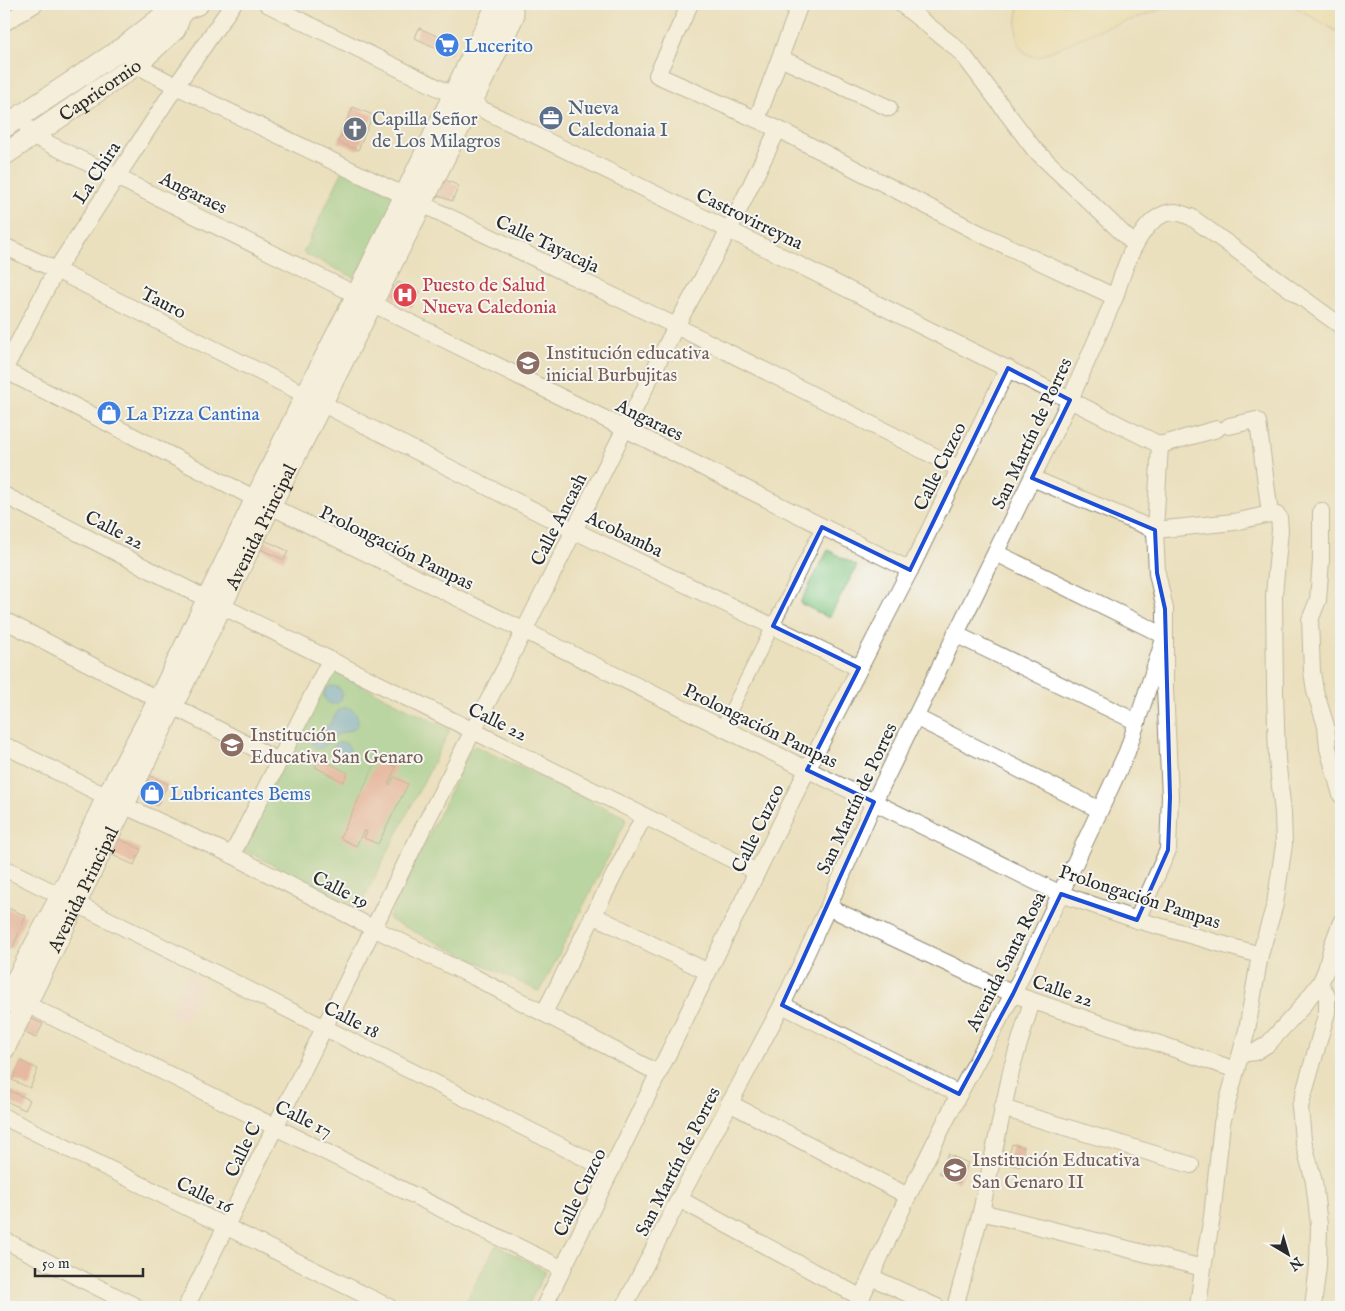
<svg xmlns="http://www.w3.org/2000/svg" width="1345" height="1311" font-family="'IM FELL English',serif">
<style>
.built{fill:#f7cfd5}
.green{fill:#82c781;stroke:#567956}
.sand{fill:#eeda9e;stroke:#8c8264}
.water{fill:#5ca6d4;stroke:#446880}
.building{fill:#e28b81}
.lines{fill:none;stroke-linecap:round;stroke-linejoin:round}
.pedestrian-casing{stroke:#8b8674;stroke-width:14}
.minor-casing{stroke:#8b8674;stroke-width:18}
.tertiary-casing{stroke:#8b8674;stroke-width:23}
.pedestrian{stroke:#fff;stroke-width:12}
.minor{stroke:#fff;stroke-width:16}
.tertiary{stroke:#fff;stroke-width:21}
.marked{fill:none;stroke:#1d4ed8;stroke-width:4;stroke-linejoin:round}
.labels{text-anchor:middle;stroke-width:4;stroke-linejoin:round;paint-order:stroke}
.shop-label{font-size:19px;fill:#366cbe;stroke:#f6f6f2;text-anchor:start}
.street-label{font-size:19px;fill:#2b2b2b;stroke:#f6f6f2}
.service-label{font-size:19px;fill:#4e5e75;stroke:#f6f6f2;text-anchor:start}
.worship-label{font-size:19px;fill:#5b616d;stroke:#f6f6f2;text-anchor:start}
.health-label{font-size:19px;fill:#be3a42;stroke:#f6f6f2;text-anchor:start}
.education-label{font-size:19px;fill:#785e54;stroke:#f6f6f2;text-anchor:start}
</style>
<rect width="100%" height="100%" fill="#f6f6f2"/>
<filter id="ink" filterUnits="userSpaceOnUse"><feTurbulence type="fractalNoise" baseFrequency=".02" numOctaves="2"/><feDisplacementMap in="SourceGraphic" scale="10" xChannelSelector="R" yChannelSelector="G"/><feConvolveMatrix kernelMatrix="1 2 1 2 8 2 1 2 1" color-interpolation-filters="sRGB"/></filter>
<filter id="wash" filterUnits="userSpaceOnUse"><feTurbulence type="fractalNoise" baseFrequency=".0096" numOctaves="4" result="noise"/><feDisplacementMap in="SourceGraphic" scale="20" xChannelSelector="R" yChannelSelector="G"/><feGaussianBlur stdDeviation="1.12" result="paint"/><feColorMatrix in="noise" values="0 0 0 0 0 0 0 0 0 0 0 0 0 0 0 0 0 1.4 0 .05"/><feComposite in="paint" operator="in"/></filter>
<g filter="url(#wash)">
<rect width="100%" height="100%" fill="#ebe0be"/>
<polygon class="built" points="187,975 203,983 184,1022 167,1014"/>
<g class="green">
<polygon points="343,170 397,196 357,279 303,253"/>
<polygon points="828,550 857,566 829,618 800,603"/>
<polygon points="331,670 450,730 359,908 240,848"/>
<polygon points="475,746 625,817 626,821 541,990 538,991 390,920 389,917 470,750"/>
<polygon points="496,1245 546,1271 527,1307 463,1307"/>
</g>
<g class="sand">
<path d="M1019 4H1179L1099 30 1038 57C1011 56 1016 22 1019 4Z"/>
<polygon points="1290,4 1341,4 1341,34"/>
</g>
<g class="water">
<circle cx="333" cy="695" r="9"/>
<path d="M343 708C353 707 359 714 358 724 352 733 346 730 337 735 329 739 326 748 317 749L312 744 313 736 329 725 338 711Z"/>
<circle cx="341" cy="751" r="9"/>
</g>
<g id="blocks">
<g class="building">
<polygon points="419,28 455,44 451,55 415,38"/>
<polygon points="353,107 373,115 358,150 338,142"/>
<polygon points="546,108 561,115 556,127 541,120"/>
<polygon points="444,179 459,186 452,201 437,195"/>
<polygon points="398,282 420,292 412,308 390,297"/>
<polygon points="260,538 288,551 284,560 256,547"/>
<polygon points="320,758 348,773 343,782 315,767"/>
<polygon points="378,758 396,767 388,784 390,785 394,777 408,784 378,844 364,838 367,832 364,830 356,846 340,838"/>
<polygon points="145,773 168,784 157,806 146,800 152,788 140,782"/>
<polygon points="115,837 141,849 134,865 108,853"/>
<polygon points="8,908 26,916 12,949 4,945 4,917"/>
<polygon points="26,1016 43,1024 36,1038 19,1030"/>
<polygon points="21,1061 38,1069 30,1088 12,1080"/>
<polygon points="4,1088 30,1100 25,1110 4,1100"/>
<polygon points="1012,1144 1024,1147 1020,1167 1007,1164"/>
<polygon points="948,1154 968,1163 959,1183 939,1173"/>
</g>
</g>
</g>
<g filter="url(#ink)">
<use href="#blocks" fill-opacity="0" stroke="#8b8674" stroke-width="1"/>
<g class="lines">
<defs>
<polyline id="pedestrian" points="722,728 822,527"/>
<g id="minor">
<polyline points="267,4 729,230 1160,445 1217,429"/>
<polyline points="901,4 954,46 964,56 1034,149 1135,245"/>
<polyline points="4,23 35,4"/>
<polyline points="130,57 144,69 176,86 676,326 960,469"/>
<polyline points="780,58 889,108"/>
<polyline points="757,119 800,4"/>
<polyline points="27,127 34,135 43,141 357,295"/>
<polyline points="4,246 56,270 306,395"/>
<path d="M1115 297C1123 271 1141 211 1176 212 1181 213 1187 216 1191 217L1341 326"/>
<polyline points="371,303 910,570"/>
<polyline points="4,370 256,499 1061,894 1137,920 1260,955"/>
<polyline points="4,370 56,270 176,86 233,4"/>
<polyline points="321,403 575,531 859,668"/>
<polyline points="1229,426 1256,420 1258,422 1270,514"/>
<polyline points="1032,478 1155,530 1234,522 1270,514 1277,515 1279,517 1280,530 1274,595 1275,690 1277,759 1283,813 1284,845 1275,904 1260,955 1247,1030 1222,1123 1212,1217 1203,1268 1198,1307"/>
<polyline points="4,495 207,599"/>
<polyline points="1321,511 1321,560 1318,600 1310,620 1312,671 1315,691 1326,726 1328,748 1341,795"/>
<polyline points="996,553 1165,636 1165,688 1170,797 1168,850 1137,920"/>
<polyline points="222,606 757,872"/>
<polyline points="4,620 159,700"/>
<polyline points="955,634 1137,722"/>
<polyline points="173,706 279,761"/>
<polyline points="915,717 1100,810"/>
<polyline points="4,745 123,805 232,855 373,928 474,977 658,1073"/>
<polyline points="232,855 330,660"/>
<polyline points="4,868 61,896"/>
<polyline points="75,903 611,1171"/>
<polyline points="828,907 1013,994 1236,1070"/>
<polyline points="593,915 708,972"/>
<polyline points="26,1004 563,1269"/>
<polyline points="782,1005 959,1094"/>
<polyline points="544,1013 644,816"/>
<polyline points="1241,1054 1255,1052 1268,1044 1300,1009 1320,983 1326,970 1332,946 1341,922"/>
<polyline points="729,1103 908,1196"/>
<polyline points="1002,1108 1191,1165"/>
<polyline points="4,1117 389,1307"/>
<polyline points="679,1199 862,1298"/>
<polyline points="981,1212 1203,1268"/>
<polyline points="4,1240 137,1307"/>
<polyline points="871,1277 937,1307"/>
<polyline points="186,1307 421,832 524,631 676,326 729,230 778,129"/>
<polyline points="544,1307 807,770 910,570 1008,368"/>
<polyline points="624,1307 679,1199 782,1005 828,907 874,802 1070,400 1115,297 979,233 778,129 657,75 690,4"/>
<polyline points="857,1307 908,1196 959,1094 1013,994 1100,810 1127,752 1137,722 1165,636 1165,609 1157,573 1155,530 1160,445"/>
<polyline points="955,1307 981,1212 1012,1067 1032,1001"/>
<polyline points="1313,1307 1318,1266 1319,1225 1314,1182 1303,1140 1300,1107 1327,1012 1327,996 1320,983"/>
</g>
<g id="tertiary">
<polyline points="4,127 123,48 161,18 198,4"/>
<path id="s1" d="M4 155 137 64 175 29 182 10"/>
<polyline points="4,1004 61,896 107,797 159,700 306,395 357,295 496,7 500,4"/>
<path id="s2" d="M4 1049 270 506 421 205 513 17 511 4"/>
</g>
</defs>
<use href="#pedestrian" class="pedestrian-casing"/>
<use href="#minor" class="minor-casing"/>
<use href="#tertiary" class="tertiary-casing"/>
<use href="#pedestrian" class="pedestrian"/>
<use href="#minor" class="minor"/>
<use href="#tertiary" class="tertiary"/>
</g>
</g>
<path d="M0 0H1345V1311H0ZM1008 368 1070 400 1032 478 1155 530 1157 573 1165 609 1170 797 1168 850 1137 920 1061 894 1013 994 959 1094 782 1005 874 802 807 770 859 668 773 626 822 527 910 570Z" fill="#ebe0be" fill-opacity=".55" fill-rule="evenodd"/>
<path class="marked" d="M1008 368 1070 400 1032 478 1155 530 1157 573 1165 609 1170 797 1168 850 1137 920 1061 894 1013 994 959 1094 782 1005 874 802 807 770 859 668 773 626 822 527 910 570Z"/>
<defs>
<symbol id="supermarket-disc" viewBox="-11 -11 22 22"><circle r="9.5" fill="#3f7fe0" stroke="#f6f6f2"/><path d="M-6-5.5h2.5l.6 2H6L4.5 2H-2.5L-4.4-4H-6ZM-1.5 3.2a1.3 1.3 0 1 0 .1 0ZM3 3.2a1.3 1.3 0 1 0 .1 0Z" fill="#fff"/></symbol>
<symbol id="office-disc" viewBox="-11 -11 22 22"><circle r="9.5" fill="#5c6f8a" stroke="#f6f6f2"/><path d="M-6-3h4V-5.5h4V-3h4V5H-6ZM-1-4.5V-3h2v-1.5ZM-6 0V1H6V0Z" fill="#fff"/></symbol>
<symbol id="church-disc" viewBox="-11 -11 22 22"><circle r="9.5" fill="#6b7280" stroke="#f6f6f2"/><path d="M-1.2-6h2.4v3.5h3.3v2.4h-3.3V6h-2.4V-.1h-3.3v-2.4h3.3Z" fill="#fff"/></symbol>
<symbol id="hospital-disc" viewBox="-11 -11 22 22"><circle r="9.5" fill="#e0444e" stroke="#f6f6f2"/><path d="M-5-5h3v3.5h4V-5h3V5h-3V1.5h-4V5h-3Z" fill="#fff"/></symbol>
<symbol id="school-disc" viewBox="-11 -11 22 22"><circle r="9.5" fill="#8d6e63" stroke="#f6f6f2"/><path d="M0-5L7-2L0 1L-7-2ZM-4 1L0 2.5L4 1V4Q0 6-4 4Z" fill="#fff"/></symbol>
<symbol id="shop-disc" viewBox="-11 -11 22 22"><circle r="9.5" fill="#3f7fe0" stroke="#f6f6f2"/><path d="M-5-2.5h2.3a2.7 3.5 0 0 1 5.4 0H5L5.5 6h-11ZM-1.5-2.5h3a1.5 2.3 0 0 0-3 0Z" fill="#fff"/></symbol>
</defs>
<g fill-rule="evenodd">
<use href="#supermarket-disc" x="433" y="31" width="28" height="28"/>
<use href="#office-disc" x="537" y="104" width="28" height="28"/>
<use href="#church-disc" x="341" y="115" width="28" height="28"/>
<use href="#hospital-disc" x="391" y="281" width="28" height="28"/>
<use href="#school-disc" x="514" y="349" width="28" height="28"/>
<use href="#shop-disc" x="95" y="399" width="28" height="28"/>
<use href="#school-disc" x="218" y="731" width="28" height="28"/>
<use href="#shop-disc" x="138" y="779" width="28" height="28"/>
<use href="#school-disc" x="941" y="1156" width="28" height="28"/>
</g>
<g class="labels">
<g class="shop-label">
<text x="464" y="52">Lucerito</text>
<text x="126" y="420">La Pizza Cantina</text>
<text x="170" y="800">Lubricantes Bems</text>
</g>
<g class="street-label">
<text dy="7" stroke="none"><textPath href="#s1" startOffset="116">Capricornio</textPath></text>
<text transform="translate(96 172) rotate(-57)" y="7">La Chira</text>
<text transform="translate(194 192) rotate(26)" y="7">Angaraes</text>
<text transform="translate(750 218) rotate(26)" y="7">Castrovirreyna</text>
<text transform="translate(548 243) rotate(25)" y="7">Calle Tayacaja</text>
<text transform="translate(164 302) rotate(27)" y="7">Tauro</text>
<text transform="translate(650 419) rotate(26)" y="7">Angaraes</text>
<text transform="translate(1031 433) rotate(-65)" y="7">San Martín de Porres</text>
<text transform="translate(939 466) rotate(-64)" y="7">Calle Cuzco</text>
<text transform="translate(558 519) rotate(-63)" y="7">Calle Ancash</text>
<text dy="7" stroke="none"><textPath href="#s2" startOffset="582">Avenida Principal</textPath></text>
<text transform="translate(115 529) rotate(27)" y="7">Calle 22</text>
<text transform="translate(625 533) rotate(26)" y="7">Acobamba</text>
<text transform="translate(397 547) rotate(26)" y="7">Prolongación Pampas</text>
<text transform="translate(498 721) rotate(26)" y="7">Calle 22</text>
<text transform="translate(761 725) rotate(26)" y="7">Prolongación Pampas</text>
<text transform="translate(856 798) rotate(-65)" y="7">San Martín de Porres</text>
<text transform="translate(757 828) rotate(-64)" y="7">Calle Cuzco</text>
<text transform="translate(341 889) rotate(27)" y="7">Calle 19</text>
<text dy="7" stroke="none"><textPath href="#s2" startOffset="178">Avenida Principal</textPath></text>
<text transform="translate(1140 896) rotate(18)" y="7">Prolongación Pampas</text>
<text transform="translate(1005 961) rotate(-63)" y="7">Avenida Santa Rosa</text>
<text transform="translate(1063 990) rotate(19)" y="7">Calle 22</text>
<text transform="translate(352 1019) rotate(27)" y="7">Calle 18</text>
<text transform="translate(304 1118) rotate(26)" y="7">Calle 17</text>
<text transform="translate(242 1149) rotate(-64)" y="7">Calle C</text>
<text transform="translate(677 1161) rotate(-63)" y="7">San Martín de Porres</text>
<text transform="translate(579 1192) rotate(-64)" y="7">Calle Cuzco</text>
<text transform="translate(205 1194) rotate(26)" y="7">Calle 16</text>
</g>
<g class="service-label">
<text x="568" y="114">Nueva<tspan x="568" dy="22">Caledonaia I</tspan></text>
</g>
<g class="worship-label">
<text x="372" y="125">Capilla Señor<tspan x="372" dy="22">de Los Milagros</tspan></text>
</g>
<g class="health-label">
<text x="422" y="291">Puesto de Salud<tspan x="422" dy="22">Nueva Caledonia</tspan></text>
</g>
<g class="education-label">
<text x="546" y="359">Institución educativa<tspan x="546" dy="22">inicial Burbujitas</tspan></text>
<text x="250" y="741">Institución<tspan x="250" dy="22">Educativa San Genaro</tspan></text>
<text x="972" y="1166">Institución Educativa<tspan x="972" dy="22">San Genaro II</tspan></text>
</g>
</g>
<rect width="1345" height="1311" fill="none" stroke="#f6f6f2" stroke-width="20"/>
<g transform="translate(1288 1254) rotate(142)" stroke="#f6f6f2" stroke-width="4" paint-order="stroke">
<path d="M0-4L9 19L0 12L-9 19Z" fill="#2b2b2b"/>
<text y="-8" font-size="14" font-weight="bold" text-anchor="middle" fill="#2b2b2b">N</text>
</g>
<path d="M35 1268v8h108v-8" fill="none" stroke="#2b2b2b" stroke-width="2.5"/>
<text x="42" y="1268" font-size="15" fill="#2b2b2b" stroke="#f6f6f2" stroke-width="4" paint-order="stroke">50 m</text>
</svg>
